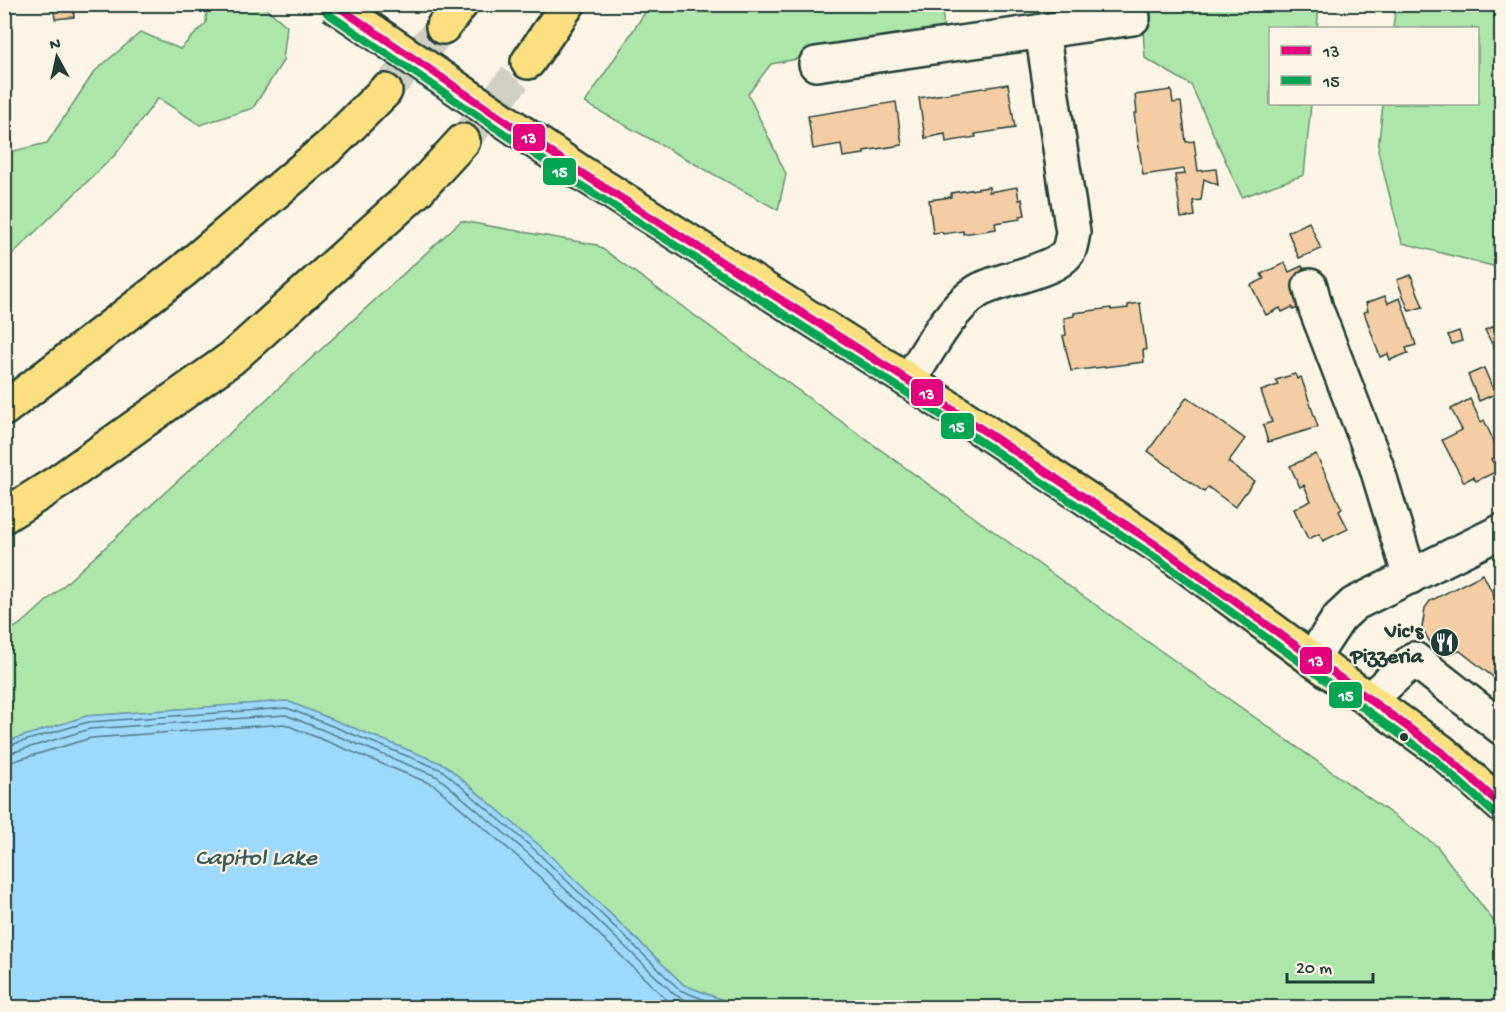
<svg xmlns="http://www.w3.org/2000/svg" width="1506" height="1012" font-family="'Gochi Hand',sans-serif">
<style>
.green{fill:#ade6aa;stroke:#66926f;stroke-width:1.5}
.water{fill:#9dd8fd;stroke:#6b9aad;stroke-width:1.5}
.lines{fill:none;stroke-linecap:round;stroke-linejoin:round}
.shore{stroke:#517b84;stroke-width:1.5}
.building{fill:#f5cda4;stroke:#1f3d34;stroke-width:1.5}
.highway-tunnel{stroke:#d0d0c2;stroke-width:33;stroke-dasharray:33 16;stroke-linecap:butt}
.minor-casing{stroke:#1f3d34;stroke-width:38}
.major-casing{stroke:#1f3d34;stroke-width:38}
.highway-casing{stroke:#1f3d34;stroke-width:38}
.minor{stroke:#fcf5e5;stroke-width:33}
.major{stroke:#fce080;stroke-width:33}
.highway{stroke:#fce080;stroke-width:33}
.major-bridge-casing{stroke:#1f3d34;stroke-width:38;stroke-linecap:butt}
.major-bridge{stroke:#fce080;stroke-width:33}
.bus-1-casing{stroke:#fcf5e5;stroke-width:12}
.bus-2-casing{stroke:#fcf5e5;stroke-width:12}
.bus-1{stroke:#e5007d;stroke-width:8}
.bus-2{stroke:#00a651;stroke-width:8}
.bus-dot{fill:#1f3d34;stroke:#fcf5e5;stroke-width:2}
.labels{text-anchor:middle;stroke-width:4.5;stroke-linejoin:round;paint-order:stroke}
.poi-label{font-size:22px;font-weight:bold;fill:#1f3d34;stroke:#fcf5e5;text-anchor:end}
.water-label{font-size:24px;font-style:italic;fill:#385c5c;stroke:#fcf5e5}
.line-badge{stroke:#fcf5e5;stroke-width:2}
.badge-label{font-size:16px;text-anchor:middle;font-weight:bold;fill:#fff}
</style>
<rect width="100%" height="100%" fill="#fcf5e5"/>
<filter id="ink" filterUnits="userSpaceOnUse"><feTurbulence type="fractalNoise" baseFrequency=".0167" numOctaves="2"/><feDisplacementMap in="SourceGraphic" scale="12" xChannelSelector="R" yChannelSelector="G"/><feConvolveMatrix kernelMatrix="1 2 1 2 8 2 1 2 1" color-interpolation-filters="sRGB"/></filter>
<g filter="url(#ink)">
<g class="green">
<polygon points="1396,4 1501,5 1501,268 1402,243 1378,151 1383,104 1478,104 1478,28 1393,28"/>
<polygon points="207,5 262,5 287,26 283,61 253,108 200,125 158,98 116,154 5,261 5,153 47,143 94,72 141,32 180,49 206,23"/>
<polygon points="650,5 942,5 944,31 771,64 748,94 786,174 778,210 585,103"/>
<polygon points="1141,5 1319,5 1317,28 1270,28 1270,104 1311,104 1304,175 1242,197 1191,85 1145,58"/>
<polygon points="461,221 597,245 1076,591 1437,846 1501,931 1501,1007 741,1007 684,985 540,846 445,765 287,701 87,716 5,742 4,635 27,619"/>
</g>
<polygon class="water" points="287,701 445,765 540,846 684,985 741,1007 5,1007 5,742 87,716"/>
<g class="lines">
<g class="shore">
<polyline points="4,747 88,722 287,708 442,770 536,851 680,990 725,1008"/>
<polyline points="4,755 90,729 286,715 438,777 531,856 675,995 704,1008"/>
<polyline points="4,764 91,738 284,724 434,785 525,863 669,1002 679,1008"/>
</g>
</g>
<g class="building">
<polygon points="53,4 73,4 74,17 55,19"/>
<polygon points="1008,84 1015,128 975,134 976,137 946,142 945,134 925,138 919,98"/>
<polygon points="1171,90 1173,103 1181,102 1186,142 1194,141 1198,171 1216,169 1218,185 1204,179 1201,200 1193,201 1195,216 1181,218 1175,175 1185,174 1184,169 1143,175 1134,113 1137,113 1135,95"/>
<polygon points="896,102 902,145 864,151 864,154 843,157 841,144 813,149 808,116"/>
<polygon points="989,187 989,192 1017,187 1019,200 1022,199 1025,215 1020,216 1021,219 995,223 996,229 963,234 963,231 943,234 942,232 933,233 929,200 951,197 951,193"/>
<polygon points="1309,222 1321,249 1299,258 1288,232"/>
<polygon points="1285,263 1289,272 1302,266 1308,277 1302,306 1293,310 1292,307 1282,312 1280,308 1266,315 1251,285 1264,279 1261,274"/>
<polygon points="1411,275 1423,307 1409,311 1397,280"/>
<polygon points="1385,296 1388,303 1400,298 1416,345 1406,348 1408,353 1390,360 1388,354 1380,357 1364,312 1368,311 1366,303"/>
<polygon points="1140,303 1146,350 1143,350 1144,362 1071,371 1063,336 1066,335 1064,318 1074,316 1074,313 1111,308 1111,310 1128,308 1128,305"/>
<polygon points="1502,323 1502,373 1496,362 1500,360 1485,330"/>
<polygon points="1459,331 1462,341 1452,344 1448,335"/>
<polygon points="1484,368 1495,394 1479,401 1468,375"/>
<polygon points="1295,374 1297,379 1301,377 1318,427 1268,442 1263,425 1272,422 1261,391 1278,385 1276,380"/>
<polygon points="1187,397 1245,439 1228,462 1254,481 1235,507 1208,487 1204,492 1148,451"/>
<polygon points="1470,399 1481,422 1484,420 1500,455 1491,459 1498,471 1476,481 1473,477 1464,482 1442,440 1462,430 1451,409"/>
<polygon points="1316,454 1342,509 1339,511 1348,529 1323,541 1319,534 1308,539 1294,509 1311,501 1304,485 1300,487 1290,466"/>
<polygon points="1483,574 1502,612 1502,684 1460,651 1450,653 1432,646 1422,628 1425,608 1430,601"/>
</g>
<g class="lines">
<g class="highway-tunnel">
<polyline points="385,91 443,27"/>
<polyline points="463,141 528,62"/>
</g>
<defs>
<g id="minor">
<polyline points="816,64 1133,18"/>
<polyline points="1310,286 1316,309 1376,465 1410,577"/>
<path d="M909 381C927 353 950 308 978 291 1000 278 1058 272 1069 250 1071 245 1072 238 1073 232L1042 31"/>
<polyline points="1312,659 1339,618 1354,604 1502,531"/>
<polyline points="1369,700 1414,659 1502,728"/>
</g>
<polyline id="major" points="580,172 909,381 1167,552 1312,659 1442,752 1502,806"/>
<g id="highway">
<polyline points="443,27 461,4"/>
<polyline points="528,62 568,4"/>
<polyline points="4,409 183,271 331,145 385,91"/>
<polyline points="4,516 58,482 232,358 417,191 463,141"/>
</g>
</defs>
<use href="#minor" class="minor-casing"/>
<use href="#major" class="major-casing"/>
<use href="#highway" class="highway-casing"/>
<use href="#minor" class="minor"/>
<use href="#major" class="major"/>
<use href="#highway" class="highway"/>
<defs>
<polyline id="major-bridge" points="333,4 580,172"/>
</defs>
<use href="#major-bridge" class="major-bridge-casing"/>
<use href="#major-bridge" class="major-bridge"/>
<defs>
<polyline id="bus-1" points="334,4 580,172 909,381 1167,552 1442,752 1502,806"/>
<polyline id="bus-2" points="327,13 574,181 903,390 1161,561 1435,760 1495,814"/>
</defs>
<use href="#bus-1" class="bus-1-casing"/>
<use href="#bus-2" class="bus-2-casing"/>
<use href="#bus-1" class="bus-1"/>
<use href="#bus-2" class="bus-2"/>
</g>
</g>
<defs>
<symbol id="restaurant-disc" viewBox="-11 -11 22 22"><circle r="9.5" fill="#1f3d34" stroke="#fcf5e5"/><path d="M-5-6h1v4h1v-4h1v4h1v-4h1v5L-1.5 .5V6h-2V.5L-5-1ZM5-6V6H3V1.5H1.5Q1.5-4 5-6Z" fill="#fff"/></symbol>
</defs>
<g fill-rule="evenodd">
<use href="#restaurant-disc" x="1428" y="626" width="33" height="33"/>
</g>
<circle class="bus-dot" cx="1404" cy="737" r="5"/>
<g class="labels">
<g class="poi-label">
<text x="1423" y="637">Vic's<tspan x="1423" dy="25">Pizzeria</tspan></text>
</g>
<g class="water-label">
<text x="256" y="864">Capitol Lake</text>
</g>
</g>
<g class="line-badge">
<rect x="512" y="123" width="34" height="29" rx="6" fill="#e5007d"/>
<rect x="542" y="157" width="35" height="29" rx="6" fill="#00a651"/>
<rect x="910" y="378" width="34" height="29" rx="6" fill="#e5007d"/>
<rect x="940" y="412" width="35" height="28" rx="6" fill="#00a651"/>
<rect x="1299" y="646" width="34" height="29" rx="6" fill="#e5007d"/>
<rect x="1328" y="681" width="35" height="28" rx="6" fill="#00a651"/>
</g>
<g class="badge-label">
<text x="529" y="143">13</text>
<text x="560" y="177">15</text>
<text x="927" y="399">13</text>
<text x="957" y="432">15</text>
<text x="1316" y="666">13</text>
<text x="1346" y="701">15</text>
</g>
<rect width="1506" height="1012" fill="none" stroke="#fcf5e5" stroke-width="24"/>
<rect x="12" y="12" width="1482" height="988" fill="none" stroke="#1f3d34" stroke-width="2" filter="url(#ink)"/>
<rect x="1269" y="27" width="210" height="78" fill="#fcf5e5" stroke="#a4ab9e" stroke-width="1.5"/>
<rect x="1281" y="46" width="30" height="9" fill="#e5007d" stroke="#a4ab9e" stroke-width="1.5"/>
<text x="1323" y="57" font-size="18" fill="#1f3d34">13</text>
<rect x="1281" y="76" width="30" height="9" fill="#00a651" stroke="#a4ab9e" stroke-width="1.5"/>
<text x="1323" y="87" font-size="18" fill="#1f3d34">15</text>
<g transform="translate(57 57) rotate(352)" stroke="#fcf5e5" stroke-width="4.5" paint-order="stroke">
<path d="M0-4.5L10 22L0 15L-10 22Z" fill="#1f3d34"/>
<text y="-9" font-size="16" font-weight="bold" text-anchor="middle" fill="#1f3d34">N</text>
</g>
<path d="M1287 973v9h86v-9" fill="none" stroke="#1f3d34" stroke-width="3"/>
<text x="1296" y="973" font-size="18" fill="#1f3d34" stroke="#fcf5e5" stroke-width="4.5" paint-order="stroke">20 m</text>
</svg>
